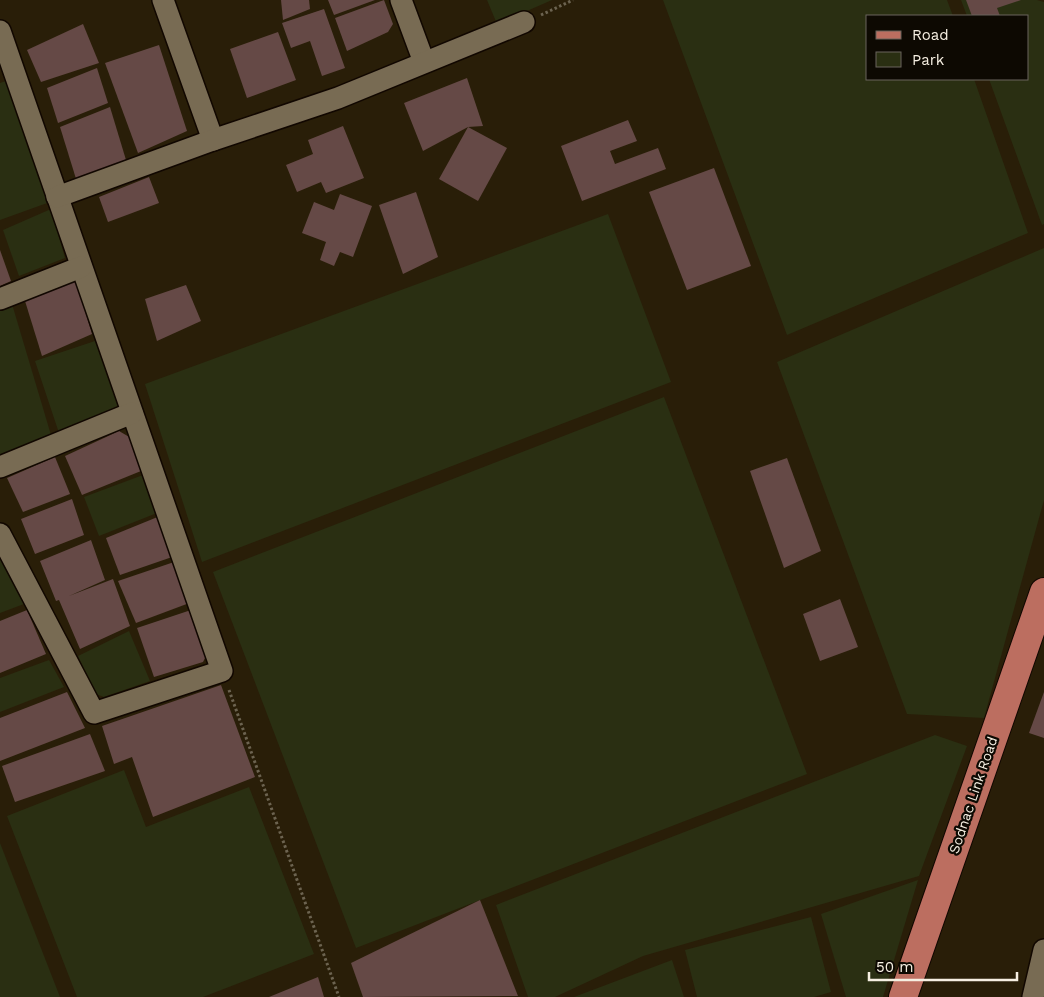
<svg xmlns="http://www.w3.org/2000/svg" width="1044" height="997" font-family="'Work Sans',sans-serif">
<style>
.green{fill:#2a2f12}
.building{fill:#654946}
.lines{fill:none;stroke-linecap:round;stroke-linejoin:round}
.minor-casing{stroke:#110700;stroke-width:24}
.major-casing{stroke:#110700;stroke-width:30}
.path{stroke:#6c6350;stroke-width:3;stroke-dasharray:2.5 2.5;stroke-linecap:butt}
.minor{stroke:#786b53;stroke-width:21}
.major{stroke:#bc6e60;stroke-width:28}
.labels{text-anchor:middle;stroke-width:4.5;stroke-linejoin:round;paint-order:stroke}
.street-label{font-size:14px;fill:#f6efe2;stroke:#0d0902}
</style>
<rect width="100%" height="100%" fill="#291e08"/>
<g class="green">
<polygon points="487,0 552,0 497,24"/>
<polygon points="663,0 947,0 953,16 868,16 868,79 974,79 1028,233 787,335"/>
<polygon points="961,0 1037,0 1044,2 1044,224 1042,225 989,79 1028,79 1028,16 967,16"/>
<polygon points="6,81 50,202 0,220 0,83"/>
<polygon points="51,209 65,258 19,276 3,230"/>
<polygon points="608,214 671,382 202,562 145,384"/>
<polygon points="1044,248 1044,500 984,718 907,714 777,362"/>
<polygon points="12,304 51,435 0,456 0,309"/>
<polygon points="95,341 120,405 59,433 35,361"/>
<polygon points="664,397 807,774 356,948 213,572"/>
<polygon points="143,475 157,513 99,536 84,497"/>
<polygon points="0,559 24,604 0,613"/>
<polygon points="129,631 150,681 104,697 96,694 78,656"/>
<polygon points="49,660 64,687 0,712 0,678"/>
<polygon points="935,735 967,746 919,876 643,956 555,997 528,997 496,905"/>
<polygon points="124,770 146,827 249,787 314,954 203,997 77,997 7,816"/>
<polygon points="0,843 60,997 0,997"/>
<polygon points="918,880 883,997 846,997 821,914"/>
<polygon points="811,917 831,992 814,997 697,997 685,950"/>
<polygon points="672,960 684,997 574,997"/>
</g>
<g class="building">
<polygon points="281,0 309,0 310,9 283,20"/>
<polygon points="328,0 375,0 334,15"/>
<polygon points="384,0 393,24 388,32 347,51 335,18"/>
<polygon points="966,0 1021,0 997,8 1000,16 972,16"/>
<polygon points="324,9 345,68 322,76 310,41 291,48 282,23"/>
<polygon points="83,24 99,63 41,82 27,50"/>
<polygon points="278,32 296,80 247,98 230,49"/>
<polygon points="159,45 187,131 138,153 105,63"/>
<polygon points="97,68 108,103 58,123 47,88"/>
<polygon points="467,78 483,126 468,127 423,151 404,103"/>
<polygon points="110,107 126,160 77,182 60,127"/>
<polygon points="628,120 637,141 610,151 615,164 658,148 666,169 582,201 561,146"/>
<polygon points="343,126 364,178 326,193 321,182 297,192 286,165 313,154 308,140"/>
<polygon points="468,127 507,148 478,201 439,179"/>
<polygon points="714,168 751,266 687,290 649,192"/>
<polygon points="149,177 159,203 108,222 99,197"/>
<polygon points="416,192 438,257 403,274 379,205"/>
<polygon points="340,194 372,206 353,257 340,252 334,266 320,260 326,242 302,233 314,202 334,210"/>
<polygon points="0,250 11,281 0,286"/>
<polygon points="76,281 92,334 42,356 25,301"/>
<polygon points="186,285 201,321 157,341 145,299"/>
<polygon points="119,431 131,438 141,471 82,495 65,456"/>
<polygon points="55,457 70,494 23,512 7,478"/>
<polygon points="787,458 821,551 784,568 750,471"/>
<polygon points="72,499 84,535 35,554 21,519"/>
<polygon points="160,516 175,556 120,575 106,538"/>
<polygon points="91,540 105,580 69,596 113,579 130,626 80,649 59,600 56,601 40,561"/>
<polygon points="177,561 192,602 136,623 118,581"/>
<polygon points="840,599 858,647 820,661 803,614"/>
<polygon points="194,609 208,652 203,662 154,677 137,628"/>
<polygon points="27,610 46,654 0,673 0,621"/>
<polygon points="221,685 255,777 153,817 132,757 114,764 102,726"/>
<polygon points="67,692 85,728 0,761 0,718"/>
<polygon points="1044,692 1044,738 1029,733"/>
<polygon points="90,734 105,771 15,802 2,766"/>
<polygon points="480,900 518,996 363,997 351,963"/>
<polygon points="318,977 324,997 269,997"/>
</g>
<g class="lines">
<defs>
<g id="minor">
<polyline points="163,0 213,140"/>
<polyline points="401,0 424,62"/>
<polyline points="0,31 222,671 94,713 0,534"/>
<polyline points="57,197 213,140 338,98 524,22"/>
<polyline points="0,299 81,267"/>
<polyline points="0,467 132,413"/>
<polyline points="1033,997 1044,950"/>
</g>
<polyline id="major" points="903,997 1044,592"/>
</defs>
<use href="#minor" class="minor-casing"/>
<use href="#major" class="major-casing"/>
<g class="path">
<polyline points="541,15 573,0"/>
<polyline points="229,690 339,997"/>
</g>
<use href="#minor" class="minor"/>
<use href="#major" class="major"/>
</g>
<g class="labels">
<g class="street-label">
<text transform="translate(973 795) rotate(-71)" y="5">Sodnac Link Road</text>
</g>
</g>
<rect x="866" y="15" width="162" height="65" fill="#0d0902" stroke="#6a655c"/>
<rect x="876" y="31" width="25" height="8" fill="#bc6e60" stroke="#6a655c"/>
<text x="912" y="40" font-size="15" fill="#f6efe2">Road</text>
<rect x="876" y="52" width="25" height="15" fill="#2a2f12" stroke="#6a655c"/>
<text x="912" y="65" font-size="15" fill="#f6efe2">Park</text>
<path d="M869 972v8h148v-8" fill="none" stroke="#f6efe2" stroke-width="2.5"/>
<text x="876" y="972" font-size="15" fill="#f6efe2" stroke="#0d0902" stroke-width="4" paint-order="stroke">50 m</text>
</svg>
